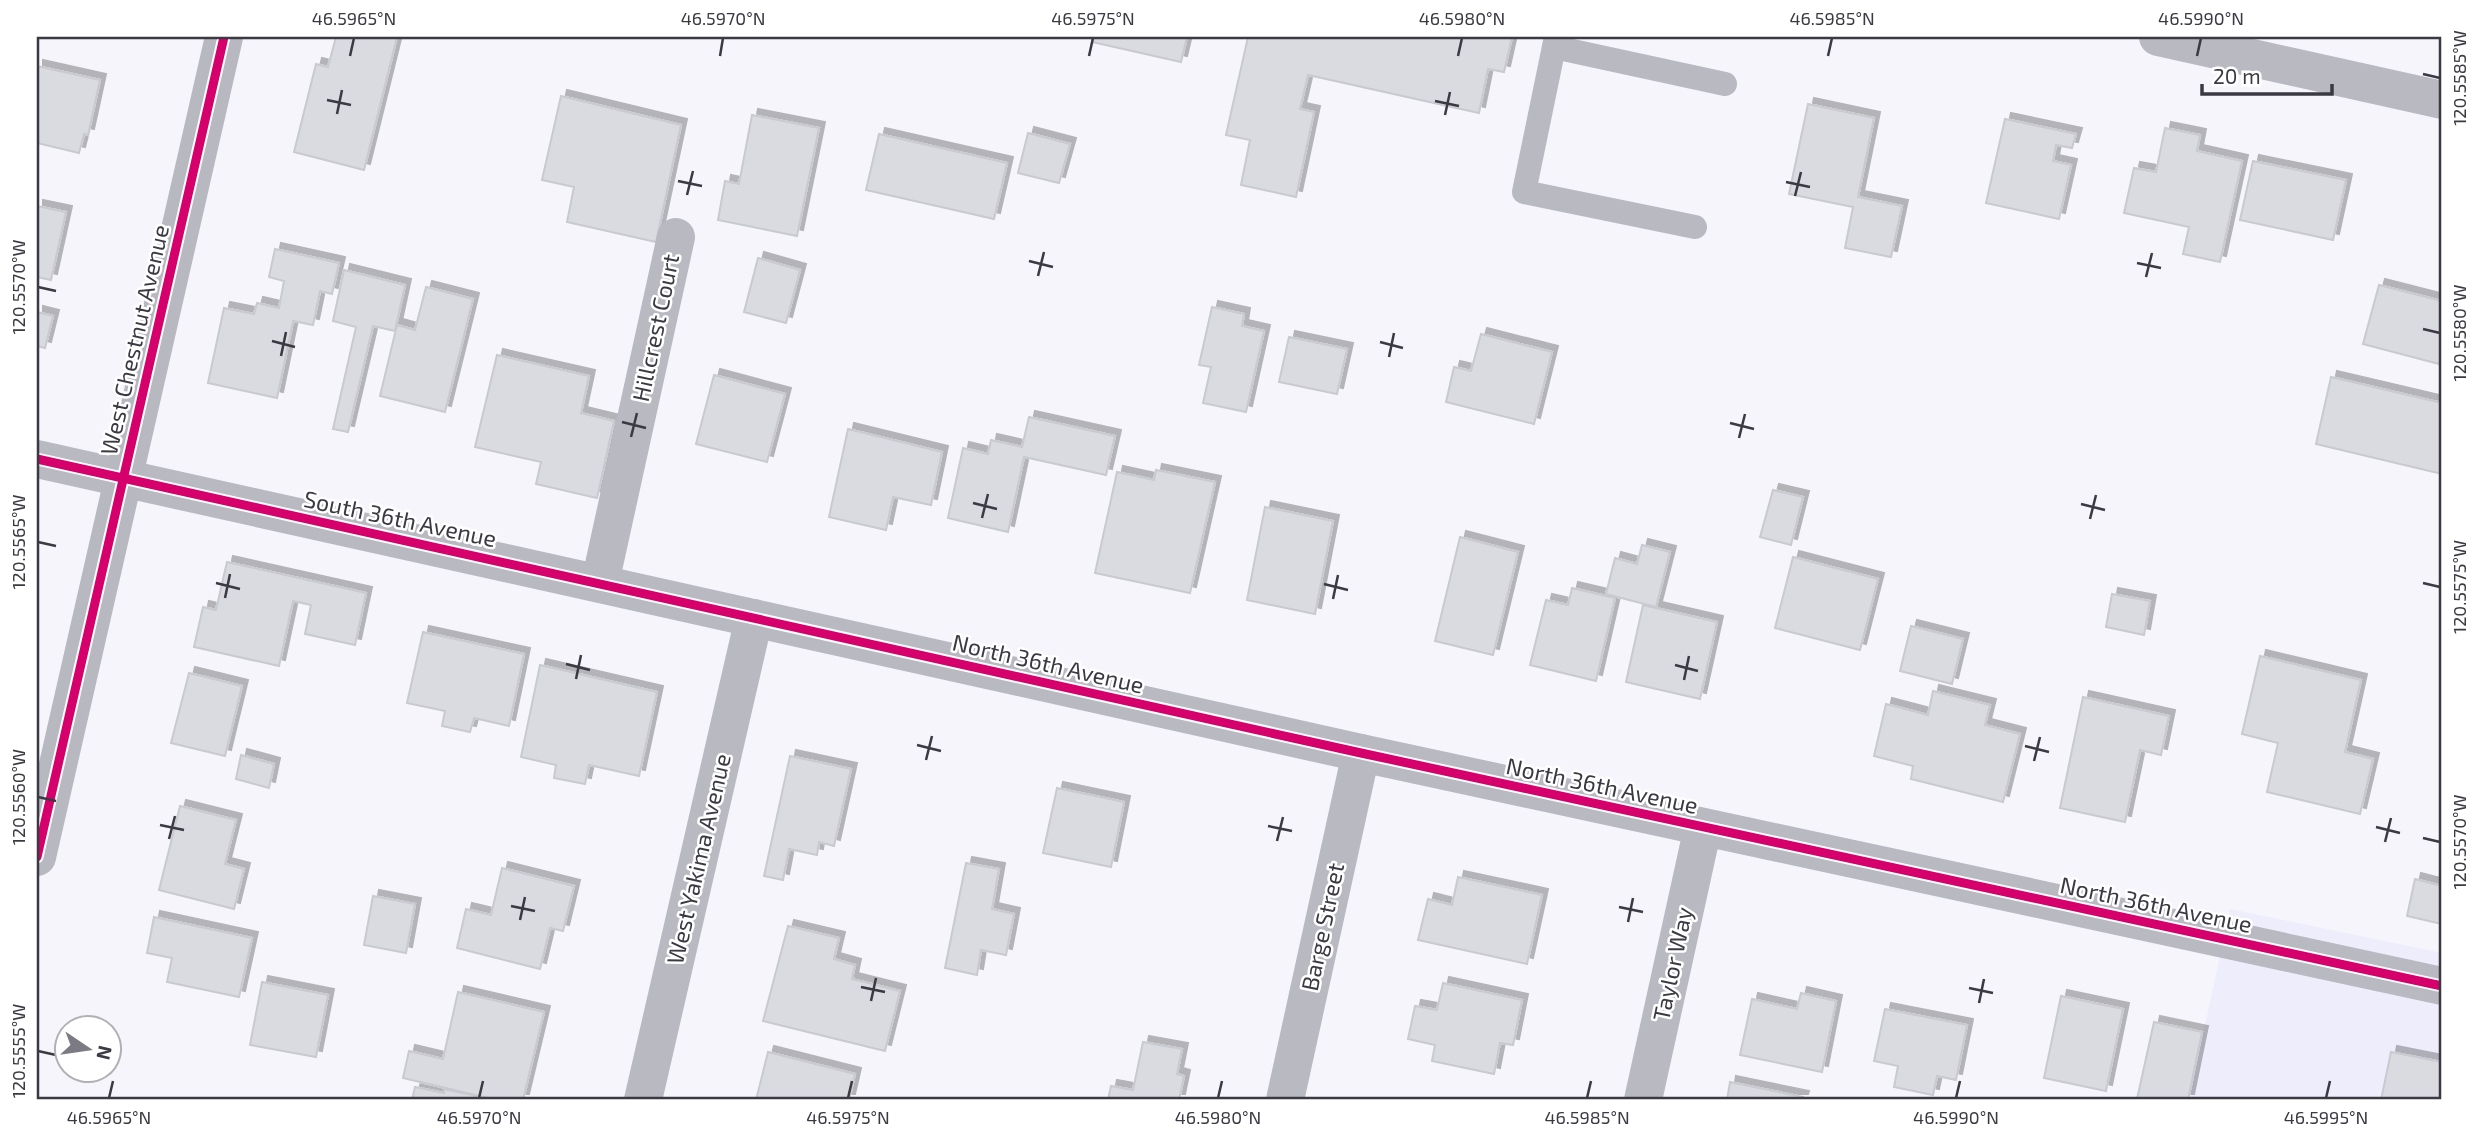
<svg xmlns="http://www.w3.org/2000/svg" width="2479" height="1137" font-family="'Exo 2',sans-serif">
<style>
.built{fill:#ededfc}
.building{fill:#dadae1;stroke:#c9c9d0;stroke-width:2;filter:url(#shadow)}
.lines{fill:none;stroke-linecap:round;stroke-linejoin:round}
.lane{stroke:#b9b9c2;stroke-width:24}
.street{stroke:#b9b9c2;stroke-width:38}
.secondary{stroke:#b8b8c1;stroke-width:38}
.cycleway-casing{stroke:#fff;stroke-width:13}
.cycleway{stroke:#d6006c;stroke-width:9}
.ticks{fill:none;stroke:#3b3a43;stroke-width:2.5}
.labels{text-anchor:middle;stroke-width:5;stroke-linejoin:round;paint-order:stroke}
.street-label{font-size:23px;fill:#3b3a43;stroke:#fff}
.neatline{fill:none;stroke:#3b3a43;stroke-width:2.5}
.ticks-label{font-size:18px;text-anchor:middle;fill:#3b3a43}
</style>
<defs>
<filter id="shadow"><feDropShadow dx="6" dy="-6" stdDeviation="0" flood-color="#0004"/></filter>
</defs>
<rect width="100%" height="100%" fill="#f5f5fb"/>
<polygon class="built" points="2230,909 2442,953 2442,1100 2189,1100"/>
<g class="building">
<polygon points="336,37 397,37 364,170 294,152 316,64 328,67"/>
<polygon points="1093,37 1187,37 1181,62 1092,42"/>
<polygon points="1248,37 1512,37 1504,72 1488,69 1479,113 1308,75 1300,109 1314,112 1296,197 1241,185 1250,140 1226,135"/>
<polygon points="37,66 100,80 88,135 84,134 79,153 37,143"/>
<polygon points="561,96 681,125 656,242 567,222 574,187 542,180"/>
<polygon points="1808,104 1874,118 1858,197 1902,206 1891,257 1845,248 1853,207 1789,194"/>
<polygon points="752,115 819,128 797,236 718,220 725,181 739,184"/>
<polygon points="2005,119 2076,134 2072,148 2056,145 2053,161 2071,165 2059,219 1986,203"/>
<polygon points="2165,128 2200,135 2197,151 2242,161 2220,262 2183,254 2189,227 2124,213 2134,168 2156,172"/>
<polygon points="1028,133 1070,144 1059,183 1018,173"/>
<polygon points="879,134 1007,163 994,219 866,190"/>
<polygon points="2253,161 2346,180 2333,240 2240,220"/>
<polygon points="37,206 66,212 51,280 37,277"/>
<polygon points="275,249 339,263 332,294 320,291 313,325 293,321 277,398 208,383 224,308 254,314 257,303 279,308 284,281 269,277"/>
<polygon points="758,258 800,270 786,323 744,312"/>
<polygon points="344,270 405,285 395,331 373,326 348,432 333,429 356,327 333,321"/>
<polygon points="2379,285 2442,301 2442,352 2439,364 2363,344"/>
<polygon points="426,287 473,299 445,412 380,396 397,325 415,330"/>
<polygon points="1212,307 1244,314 1242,326 1264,331 1246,412 1203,403 1211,367 1199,365"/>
<polygon points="37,312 53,316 45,348 37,346"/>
<polygon points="1481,334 1552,352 1534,424 1446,402 1454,367 1471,371"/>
<polygon points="1289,337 1347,349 1337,394 1279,382"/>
<polygon points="497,355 589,376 581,413 614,421 597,498 536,484 541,462 475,447"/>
<polygon points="714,375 785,394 767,462 696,444"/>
<polygon points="2331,377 2442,403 2442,474 2316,444"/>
<polygon points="1029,417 1115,436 1106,475 1024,457 1008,532 948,518 963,448 988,454 991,440 1022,447"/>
<polygon points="848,429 942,452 931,505 893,497 886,530 829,517"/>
<polygon points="1156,470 1215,482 1190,593 1095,573 1117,472 1154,480"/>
<polygon points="1773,490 1803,497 1791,545 1760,537"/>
<polygon points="1265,507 1333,521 1315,614 1247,600"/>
<polygon points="1460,537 1518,552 1493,655 1435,641"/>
<polygon points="1642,545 1670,552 1656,607 1606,594 1615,558 1637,564"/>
<polygon points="1793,557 1878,579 1860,650 1775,628"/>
<polygon points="227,562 366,593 355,645 305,634 311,605 293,601 279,666 194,647 203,607 216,610"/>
<polygon points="1572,588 1615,598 1596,681 1530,665 1546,600 1568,605"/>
<polygon points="2112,594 2150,601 2144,635 2106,627"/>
<polygon points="1643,605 1717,622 1700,699 1626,682"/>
<polygon points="1911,626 1963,639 1952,684 1900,671"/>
<polygon points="423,632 524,654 509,726 474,718 470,732 442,726 445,711 407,703"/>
<polygon points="2260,656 2361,680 2345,752 2373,759 2360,814 2267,792 2278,743 2242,734"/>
<polygon points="540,665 657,692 639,776 589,765 585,784 554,778 556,765 521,757"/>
<polygon points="189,673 242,686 225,756 171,743"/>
<polygon points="1933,691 1990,705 1985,725 2020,734 2003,802 1911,779 1913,766 1874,756 1886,704 1928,715"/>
<polygon points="2083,697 2169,716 2161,755 2140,750 2125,822 2060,808"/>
<polygon points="241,755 274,764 269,788 236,779"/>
<polygon points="790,756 851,769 834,846 819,842 817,855 789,849 783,880 764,876"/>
<polygon points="1057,788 1124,802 1111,867 1043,853"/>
<polygon points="180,806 236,820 225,864 244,869 234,909 159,890"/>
<polygon points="966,863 999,869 992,909 1014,914 1006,955 981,950 977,975 945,968"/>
<polygon points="502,868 574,886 563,931 550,928 540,969 457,948 466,909 491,915"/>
<polygon points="1458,877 1542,895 1527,964 1418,940 1428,899 1452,905"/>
<polygon points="2415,879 2442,886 2442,924 2407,916"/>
<polygon points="373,896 415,904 406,953 364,945"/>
<polygon points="154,917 252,938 239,997 167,982 172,958 147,953"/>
<polygon points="788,926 839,938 834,959 855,965 852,979 900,991 885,1051 763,1021"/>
<polygon points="262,982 328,995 316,1057 250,1045"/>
<polygon points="1443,983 1522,1000 1513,1045 1500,1043 1494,1074 1432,1061 1435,1045 1408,1039 1415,1006 1437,1010"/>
<polygon points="458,992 544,1012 523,1100 497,1100 403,1078 409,1051 443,1059"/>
<polygon points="1801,993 1836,1001 1822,1072 1740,1055 1752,999 1797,1009"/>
<polygon points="2061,996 2123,1009 2106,1091 2044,1078"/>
<polygon points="1885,1009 1967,1025 1956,1080 1937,1076 1933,1095 1894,1087 1898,1066 1874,1061"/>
<polygon points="2154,1022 2202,1032 2188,1100 2137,1099"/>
<polygon points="1143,1042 1182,1049 1177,1074 1184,1076 1179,1100 1108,1100 1111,1086 1133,1090"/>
<polygon points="768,1052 855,1074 849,1100 756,1100"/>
<polygon points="2391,1052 2442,1062 2442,1100 2381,1100"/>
<polygon points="1730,1082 1803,1097 1802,1100 1727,1100"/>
<polygon points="415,1087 444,1093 444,1089 476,1096 476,1100 412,1100"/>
</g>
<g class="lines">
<g class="lane">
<polyline points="1556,37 1524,192 1695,227"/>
<polyline points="1554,47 1725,84"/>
</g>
<g class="street">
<polyline points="2158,37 2442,100"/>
<polyline points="37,459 1361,753 2442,986"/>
<polyline points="600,583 676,237"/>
<polyline points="643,1100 754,618"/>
<polyline points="1285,1100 1361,753"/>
<polyline points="1643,1100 1703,827"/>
</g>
<polyline class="secondary" points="37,857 224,37"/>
<defs>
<g id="cycleway">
<polyline points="37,459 1361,753 2442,986"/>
<polyline points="37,857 224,37"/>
</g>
</defs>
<use href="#cycleway" class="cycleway-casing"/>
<use href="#cycleway" class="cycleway"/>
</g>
<path class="ticks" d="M350 56 354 38M720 56 723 38M1089 56 1093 38M1458 56 1462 38M1828 56 1832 38M2197 56 2201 38M2423 74 2440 78M327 100 351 105M1435 101 1459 106M337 114 342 90M1445 115 1450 92M678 181 702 186M1786 182 1810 187M687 195 693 171M1795 196 1801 172M1029 261 1053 267M2137 263 2161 268M1038 276 1044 252M2146 277 2152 253M38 287 56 291M2423 329 2440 333M272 341 295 347M1380 342 1403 348M281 356 286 332M1389 357 1394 333M622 422 646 428M1730 423 1754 429M631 437 637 413M1739 438 1745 414M973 503 997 509M2081 504 2105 510M982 518 988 494M2090 519 2096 495M38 542 56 546M216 583 240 589M2423 583 2440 587M1324 584 1348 590M225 598 230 574M1333 599 1338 575M566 664 590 670M1675 665 1698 671M576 679 581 655M1684 680 1689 656M917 745 941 751M2025 746 2049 752M926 760 932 736M2034 761 2040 737M38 797 56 801M160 825 184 830M1268 826 1292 831M2376 827 2400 833M2423 838 2440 842M169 839 175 816M1277 841 1283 817M2385 842 2391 818M511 906 535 911M1619 907 1643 912M520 920 525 897M1628 922 1633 898M861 987 885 992M1969 988 1993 993M871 1001 876 978M1979 1003 1984 979M38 1051 56 1055M109 1098 113 1081M479 1098 483 1081M848 1098 852 1081M1218 1098 1222 1081M1587 1098 1591 1081M1956 1098 1960 1081M2326 1098 2330 1081"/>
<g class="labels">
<g class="street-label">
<text transform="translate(656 328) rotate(-78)" y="8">Hillcrest Court</text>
<text transform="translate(135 340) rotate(-77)" y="8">West Chestnut Avenue</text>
<text transform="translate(400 519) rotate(12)" y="8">South 36th Avenue</text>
<text transform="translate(1048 664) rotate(13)" y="8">North 36th Avenue</text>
<text transform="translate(1602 786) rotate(12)" y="8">North 36th Avenue</text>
<text transform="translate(699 859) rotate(-77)" y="8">West Yakima Avenue</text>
<text transform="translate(2156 905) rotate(12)" y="8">North 36th Avenue</text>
<text transform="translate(1323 927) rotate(-78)" y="8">Barge Street</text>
<text transform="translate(1673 964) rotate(-78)" y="8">Taylor Way</text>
</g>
</g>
<rect width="2479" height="1137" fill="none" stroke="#ffffff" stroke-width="77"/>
<g transform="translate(88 1049) rotate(103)"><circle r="33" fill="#ffffff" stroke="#b1b0b4" stroke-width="2"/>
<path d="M0-5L12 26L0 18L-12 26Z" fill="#7c7b83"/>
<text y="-10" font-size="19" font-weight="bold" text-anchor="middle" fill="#3b3a43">N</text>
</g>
<path d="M2202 84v10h130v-10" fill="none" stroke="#3b3a43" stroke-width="3.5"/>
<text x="2213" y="84" font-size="21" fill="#3b3a43" stroke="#ffffff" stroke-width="5" paint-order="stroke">20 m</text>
<rect x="38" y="38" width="2402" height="1060" class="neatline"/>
<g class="ticks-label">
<text x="354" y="25">46.5965°N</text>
<text x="723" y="25">46.5970°N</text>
<text x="1093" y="25">46.5975°N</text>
<text x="1462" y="25">46.5980°N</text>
<text x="1832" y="25">46.5985°N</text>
<text x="2201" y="25">46.5990°N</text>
<text transform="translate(2460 78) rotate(-90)" y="6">120.5585°W</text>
<text transform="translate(19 287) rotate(-90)" y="6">120.5570°W</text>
<text transform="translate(2460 333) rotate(-90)" y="6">120.5580°W</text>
<text transform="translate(19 542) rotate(-90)" y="6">120.5565°W</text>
<text transform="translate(2460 587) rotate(-90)" y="6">120.5575°W</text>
<text transform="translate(19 797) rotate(-90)" y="6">120.5560°W</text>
<text transform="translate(2460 842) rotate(-90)" y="6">120.5570°W</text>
<text transform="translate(19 1051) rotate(-90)" y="6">120.5555°W</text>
<text x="109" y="1124">46.5965°N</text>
<text x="479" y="1124">46.5970°N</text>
<text x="848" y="1124">46.5975°N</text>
<text x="1218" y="1124">46.5980°N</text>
<text x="1587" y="1124">46.5985°N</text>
<text x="1956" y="1124">46.5990°N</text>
<text x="2326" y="1124">46.5995°N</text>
</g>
</svg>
